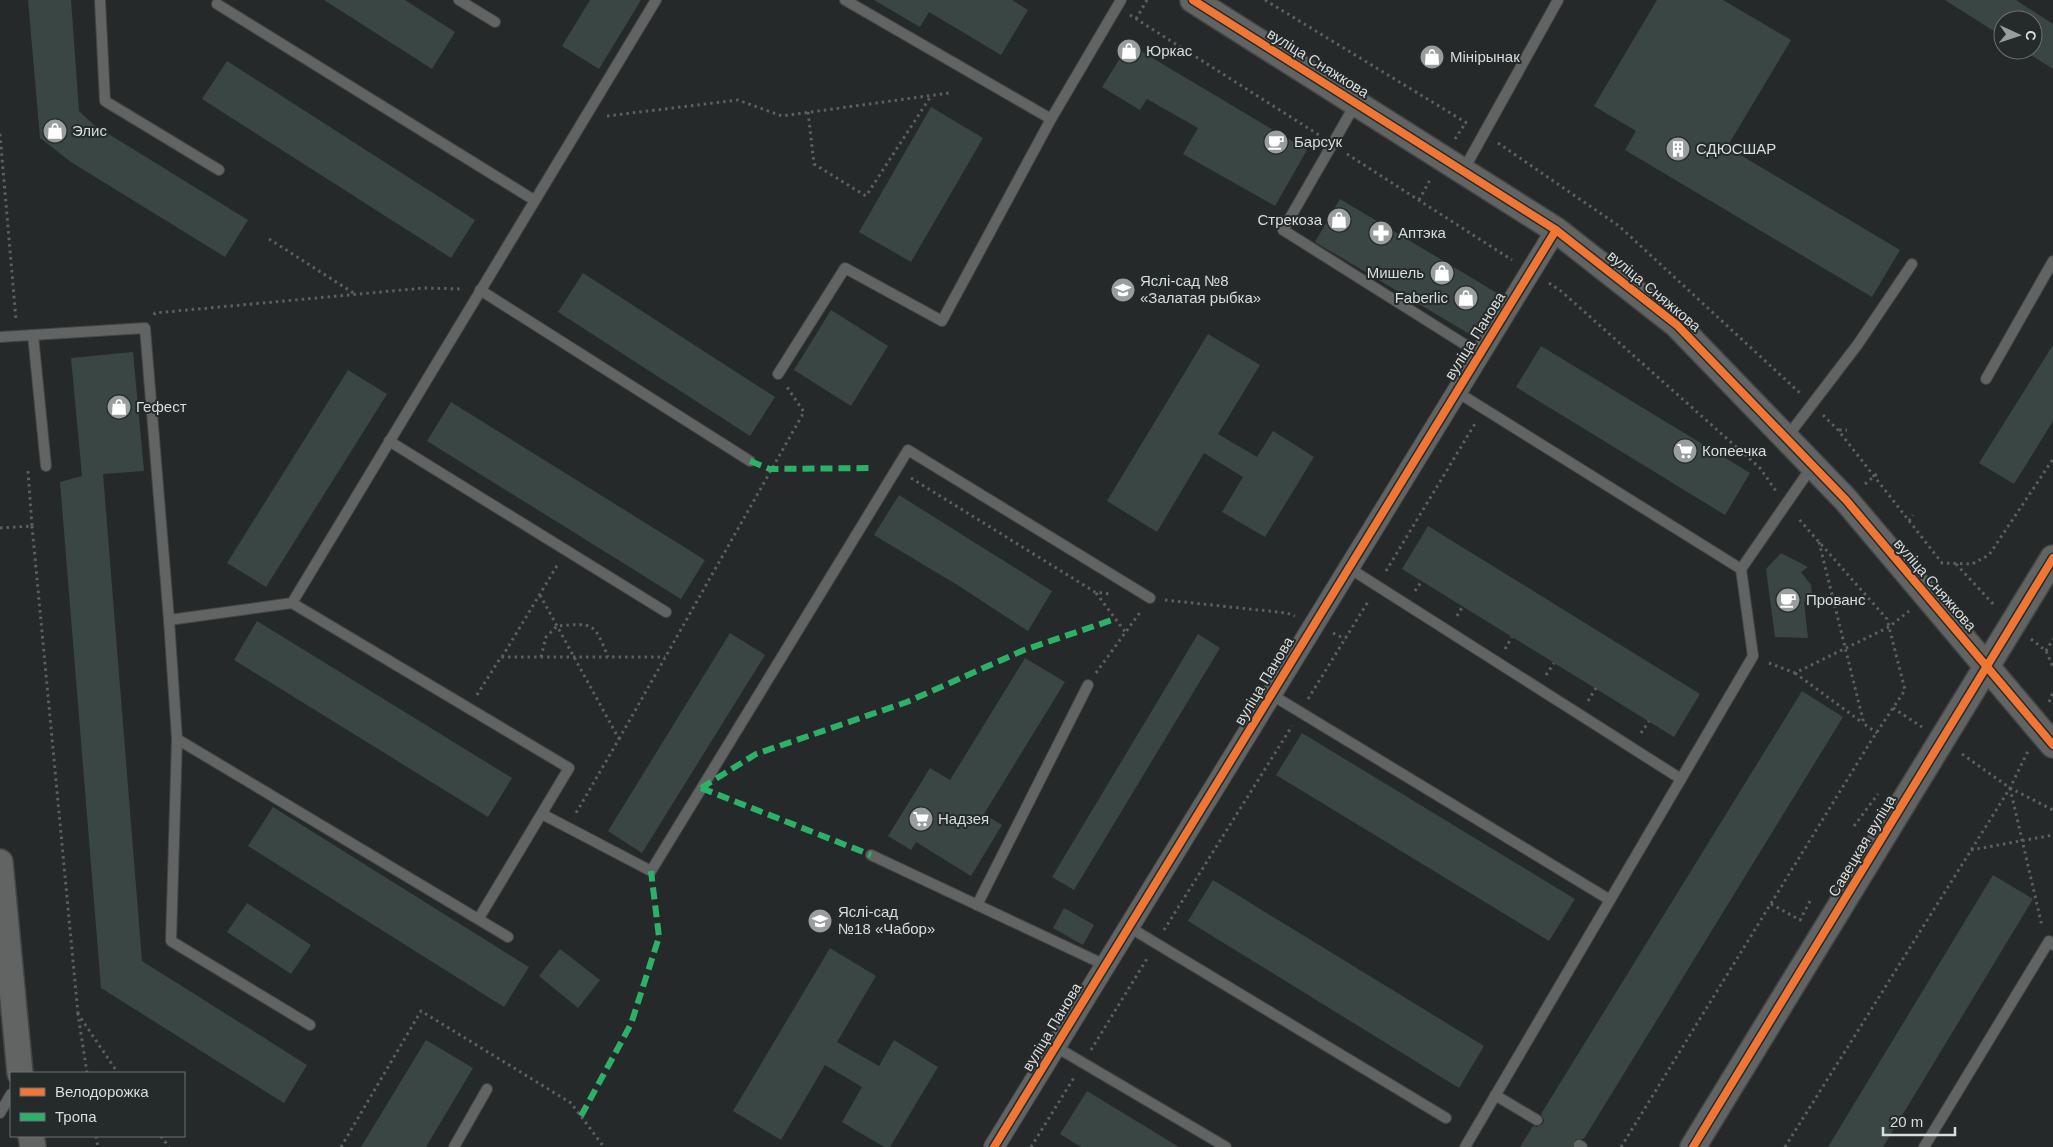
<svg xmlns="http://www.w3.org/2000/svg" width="2053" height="1147" font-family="Helvetica,sans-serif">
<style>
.building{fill:#394643}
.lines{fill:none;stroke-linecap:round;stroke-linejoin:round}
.service-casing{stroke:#444646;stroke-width:12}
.minor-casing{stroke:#444646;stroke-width:22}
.tertiary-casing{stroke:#444646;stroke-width:28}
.path{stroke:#5e5f5f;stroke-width:3;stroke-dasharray:2.5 4;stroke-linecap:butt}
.service{stroke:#626464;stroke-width:10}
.minor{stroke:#626464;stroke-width:20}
.tertiary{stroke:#626464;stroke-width:25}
.quiet{stroke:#2db169;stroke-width:6;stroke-dasharray:12 6;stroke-linecap:butt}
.cycleway-casing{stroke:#252a2a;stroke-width:11}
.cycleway{stroke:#f07635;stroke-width:8}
.labels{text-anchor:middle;stroke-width:4;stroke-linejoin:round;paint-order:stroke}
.poi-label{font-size:15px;fill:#d8dcdb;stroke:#252a2a;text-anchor:start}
.street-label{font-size:15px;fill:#d8dcdb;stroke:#252a2a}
</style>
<rect width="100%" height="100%" fill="#262929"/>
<g class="building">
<polygon points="28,0 71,0 79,111 94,125 248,220 225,257 71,162 40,138"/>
<polygon points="324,0 405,0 455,32 432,69"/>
<polygon points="590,0 641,0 599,69 562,46"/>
<polygon points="874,0 1012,0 1028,10 1001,55 929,12 920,27"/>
<polygon points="1657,0 1723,0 1791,40 1727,147 1900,250 1872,297 1625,150 1636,131 1594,106"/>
<polygon points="1945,0 2016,0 2053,24 2053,69 2023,50 2033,50 2033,20 2003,20 2003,37"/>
<polygon points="1129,44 1307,150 1275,206 1183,154 1198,128 1147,99 1140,110 1102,87"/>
<polygon points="227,61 475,220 451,258 202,99"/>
<polygon points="931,107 983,138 911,262 859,232"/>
<polygon points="1340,199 1502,296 1476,338 1315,242"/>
<polygon points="583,273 775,397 750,436 558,312"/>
<polygon points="831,310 888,346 851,406 794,370"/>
<polygon points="1208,334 1260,365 1218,434 1257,457 1273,431 1314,457 1265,537 1222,512 1243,477 1204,453 1157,532 1107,501"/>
<polygon points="2053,345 2053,421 2014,484 1979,463"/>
<polygon points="1541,346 1750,473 1725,515 1516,387"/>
<polygon points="133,352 144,471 103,474 142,961 307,1065 284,1103 101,988 60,482 82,476 71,358"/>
<polygon points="348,370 387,394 266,587 227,563"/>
<polygon points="451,402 705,560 681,599 427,441"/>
<polygon points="899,495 1052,591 1028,631 959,586 874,535"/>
<polygon points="1428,526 1700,694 1674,737 1402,569"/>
<polygon points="1781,553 1808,567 1801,572 1811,585 1812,595 1804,602 1808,638 1775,637 1766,569"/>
<polygon points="257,621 512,778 488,817 234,660"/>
<polygon points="730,633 765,655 642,853 608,831"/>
<polygon points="1198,634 1220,648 1074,890 1052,877"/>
<polygon points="1025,658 1065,682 984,814 1002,825 971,876 916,842 911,850 888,836 930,768 950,780"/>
<polygon points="1802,691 1843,717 1585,1137 1583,1139 1576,1139 1573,1147 1520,1147 1533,1126 1537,1127 1543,1124 1544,1120 1541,1114"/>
<polygon points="1302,733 1575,899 1549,941 1276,775"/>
<polygon points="273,807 529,967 504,1007 248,846"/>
<polygon points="1993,875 2033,899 1883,1147 1828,1147"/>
<polygon points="1213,880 1484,1046 1459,1088 1188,921"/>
<polygon points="247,903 311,945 291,974 227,932"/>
<polygon points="1064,908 1094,925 1083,945 1053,928"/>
<polygon points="830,948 876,976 837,1042 879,1066 894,1040 938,1067 890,1147 884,1147 842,1122 862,1087 825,1065 781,1140 733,1111"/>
<polygon points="560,949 600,980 578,1008 539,976"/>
<polygon points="426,1040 473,1068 426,1147 361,1147"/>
<polygon points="1087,1091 1179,1147 1081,1147 1060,1134"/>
</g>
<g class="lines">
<defs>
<g id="service">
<polyline points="100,0 105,101 219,170"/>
<polyline points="459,0 495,22"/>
<polyline points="845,0 1051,119 1121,0"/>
<polyline points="217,4 534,200"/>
<polyline points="1356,103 1283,230 1480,354"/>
<polyline points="1463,171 1558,0"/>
<polyline points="480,290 750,461"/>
<polyline points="33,335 46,466"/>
<polyline points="0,337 145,328 169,620 292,603 656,0"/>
<polyline points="778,374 845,268 942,321 1051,119"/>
<polyline points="1986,379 2053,261"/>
<polyline points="1457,392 1741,569"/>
<polyline points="1787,437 1858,344 1912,264"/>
<polyline points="389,441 666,612"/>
<polyline points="1349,568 1681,779 1753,656 1741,569 1813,465"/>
<polyline points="292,603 569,768 479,918"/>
<polyline points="169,620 177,739 508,937"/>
<polyline points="1272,695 1610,900 1681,779"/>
<polyline points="177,739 171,941 310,1025"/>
<polyline points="542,814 651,871 908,450 1150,598"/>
<polyline points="871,855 1105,965"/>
<polyline points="977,905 1088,685"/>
<polyline points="1129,927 1446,1118"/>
<polyline points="1056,1047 1226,1147"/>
<polyline points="1495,1095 1537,1120"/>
<polyline points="0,1113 11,1094"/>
<polyline points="1579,1145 1582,1147"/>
<polyline points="454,1147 487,1089"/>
<polyline points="1465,1147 1610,900"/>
<polyline points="1924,1147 2049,941 2053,945"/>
</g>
<polyline id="minor" points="994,1147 1556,230"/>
<g id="tertiary">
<polyline points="1193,0 1556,230 1677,325 1846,500 2053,745"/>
<polyline points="0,862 20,1073"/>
<polyline points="31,1136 33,1147"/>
<polyline points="1693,1147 2053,558"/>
</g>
</defs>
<use href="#service" class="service-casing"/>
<use href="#minor" class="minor-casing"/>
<use href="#tertiary" class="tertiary-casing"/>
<g class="path">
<polyline points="1265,0 1470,125"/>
<polyline points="1130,15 1319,135"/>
<polyline points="1136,19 1147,0"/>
<polyline points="808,112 814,164 866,196 931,96"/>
<polyline points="607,116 738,100 782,116 949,93"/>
<polyline points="0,134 16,320"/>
<polyline points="1455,139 1466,122"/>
<polyline points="1498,143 1619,226 1801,394"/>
<polyline points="1347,154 1512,260"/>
<polyline points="1419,200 1431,178"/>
<polyline points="269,239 355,294"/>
<polyline points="1549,283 1561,291 1760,468 1776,491"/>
<polyline points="154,315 155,313 424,288 463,289"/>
<polyline points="1823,415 1838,430 1942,563 1972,564 1989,555 2053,459"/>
<polyline points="1839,430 1847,430"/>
<polyline points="911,478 1095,592 1110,594"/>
<polyline points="1865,484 1879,472"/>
<polyline points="1909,521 1913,515"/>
<polyline points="32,526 78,1014"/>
<polyline points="0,528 32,526 28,471"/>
<polyline points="1819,542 1864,724 1877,733"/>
<polyline points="1956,564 1995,606"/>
<polyline points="1386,571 1476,422"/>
<polyline points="1415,591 1422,581"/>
<polyline points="1096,593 1126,633"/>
<polyline points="540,595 619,739 576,813"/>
<polyline points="1165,600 1287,613 1295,616"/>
<polyline points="1457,616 1463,606"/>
<polyline points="1333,633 1345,639"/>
<polyline points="2031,639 2046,651 2053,667"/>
<polyline points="1505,649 1512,637"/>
<polyline points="2046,651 2053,639"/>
<polyline points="502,657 558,564"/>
<path d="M541 657 546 637 557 626C594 623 594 622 608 657"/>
<polyline points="1769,663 1795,673 1889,627 1909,611"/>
<polyline points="1096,673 1141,611"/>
<polyline points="1795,673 1863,723"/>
<polyline points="1546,675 1554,663"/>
<polyline points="477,695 501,657 665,657"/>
<polyline points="1308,699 1369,600"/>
<polyline points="1588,701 1596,688"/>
<polyline points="2049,702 2053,692"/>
<polyline points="1893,708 1922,727"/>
<polyline points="1641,733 1649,721"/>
<polyline points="619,739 804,412 787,387"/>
<polyline points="1962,754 2010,788 2053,810"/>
<polyline points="2010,788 2042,926"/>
<polyline points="1854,826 1878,794"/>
<polyline points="1971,850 2053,835"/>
<polyline points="1771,904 1800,920 1810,901"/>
<polyline points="1164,930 1292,726"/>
<polyline points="1091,1050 1148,957"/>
<polyline points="87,1073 78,1014 118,1073"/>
<polyline points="96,1136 98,1147"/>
<polyline points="161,1136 169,1147"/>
<polyline points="341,1147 421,1011 571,1103 604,1147"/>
<polyline points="1031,1147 1075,1076"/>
<polyline points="1621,1147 1871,741 1905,690 1887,619 1797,517"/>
<polyline points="1785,1147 2010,788 2028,751"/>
</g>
<use href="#service" class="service"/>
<use href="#minor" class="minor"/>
<use href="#tertiary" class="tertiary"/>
<g class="quiet">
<polyline points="750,461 770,469 874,468"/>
<polyline points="701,788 756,754 907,702 1024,650 1115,619"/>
<polyline points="701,788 871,855"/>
<polyline points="581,1116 631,1024 659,937 651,871"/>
</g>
<defs>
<g id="cycleway">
<polyline points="1193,0 1556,230 1677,325 1846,500 2053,745"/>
<polyline points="994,1147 1556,230"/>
<polyline points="1693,1147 2053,558"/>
</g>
</defs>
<use href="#cycleway" class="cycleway-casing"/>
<use href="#cycleway" class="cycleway"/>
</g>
<defs>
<symbol id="shop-disc" viewBox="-11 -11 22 22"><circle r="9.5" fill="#9a9d9d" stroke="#252a2a"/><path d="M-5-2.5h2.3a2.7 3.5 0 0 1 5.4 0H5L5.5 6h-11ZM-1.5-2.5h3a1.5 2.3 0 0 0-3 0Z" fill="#fff"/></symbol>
<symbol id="cafe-disc" viewBox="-11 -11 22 22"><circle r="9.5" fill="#9a9d9d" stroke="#252a2a"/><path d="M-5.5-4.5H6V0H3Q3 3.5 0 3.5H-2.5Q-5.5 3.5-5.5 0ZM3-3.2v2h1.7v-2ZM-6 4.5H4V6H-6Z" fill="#fff"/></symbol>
<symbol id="building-disc" viewBox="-11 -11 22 22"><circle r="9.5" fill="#9a9d9d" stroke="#252a2a"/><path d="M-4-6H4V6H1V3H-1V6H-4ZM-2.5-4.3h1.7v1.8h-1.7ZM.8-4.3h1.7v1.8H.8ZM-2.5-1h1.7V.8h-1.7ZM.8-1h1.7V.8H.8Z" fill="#fff"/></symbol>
<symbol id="pharmacy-disc" viewBox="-11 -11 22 22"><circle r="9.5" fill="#9a9d9d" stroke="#252a2a"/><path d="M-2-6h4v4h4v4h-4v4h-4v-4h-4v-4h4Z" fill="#fff"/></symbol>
<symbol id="school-disc" viewBox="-11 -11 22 22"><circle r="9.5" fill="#9a9d9d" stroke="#252a2a"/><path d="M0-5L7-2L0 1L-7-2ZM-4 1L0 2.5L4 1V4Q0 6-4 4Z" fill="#fff"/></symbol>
<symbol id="supermarket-disc" viewBox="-11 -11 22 22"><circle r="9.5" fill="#9a9d9d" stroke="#252a2a"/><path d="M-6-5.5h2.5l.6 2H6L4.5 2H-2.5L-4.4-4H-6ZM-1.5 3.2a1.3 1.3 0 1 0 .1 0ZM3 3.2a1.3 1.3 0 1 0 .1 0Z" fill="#fff"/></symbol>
</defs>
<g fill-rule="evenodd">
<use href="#shop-disc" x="1115" y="37" width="28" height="28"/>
<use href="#shop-disc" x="1418" y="43" width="28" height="28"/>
<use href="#shop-disc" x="41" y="117" width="28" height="28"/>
<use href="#cafe-disc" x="1262" y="128" width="28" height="28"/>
<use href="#building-disc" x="1664" y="135" width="28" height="28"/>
<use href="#shop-disc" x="1325" y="206" width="28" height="28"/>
<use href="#pharmacy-disc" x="1367" y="219" width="28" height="28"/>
<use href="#shop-disc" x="1428" y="259" width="28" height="28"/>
<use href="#school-disc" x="1109" y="276" width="28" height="28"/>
<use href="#shop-disc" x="1452" y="284" width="28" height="28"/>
<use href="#shop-disc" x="105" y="393" width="28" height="28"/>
<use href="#supermarket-disc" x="1671" y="437" width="28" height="28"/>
<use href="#cafe-disc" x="1774" y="586" width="28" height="28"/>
<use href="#supermarket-disc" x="907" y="805" width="28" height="28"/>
<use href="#school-disc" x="806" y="907" width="28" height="28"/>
</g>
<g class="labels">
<g class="poi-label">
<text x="1146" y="56">Юркас</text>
<text x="1450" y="62">Мінірынак</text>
<text x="72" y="136">Элис</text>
<text x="1294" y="147">Барсук</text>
<text x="1696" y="154">СДЮСШАР</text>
<text x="1322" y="225" text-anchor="end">Стрекоза</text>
<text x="1398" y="238">Аптэка</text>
<text x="1424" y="278" text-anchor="end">Мишель</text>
<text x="1140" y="286">Яслі-сад №8<tspan x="1140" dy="17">«Залатая рыбка»</tspan></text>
<text x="1448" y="303" text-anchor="end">Faberlic</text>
<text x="136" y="412">Гефест</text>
<text x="1702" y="456">Копеечка</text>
<text x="1806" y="605">Прованс</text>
<text x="938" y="824">Надзея</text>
<text x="838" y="917">Яслі-сад<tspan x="838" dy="17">№18 «Чабор»</tspan></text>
</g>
<g class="street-label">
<text transform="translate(1318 63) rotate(32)" y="5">вуліца Сняжкова</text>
<text transform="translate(1654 291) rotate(40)" y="5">вуліца Сняжкова</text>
<text transform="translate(1475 336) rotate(-58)" y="5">вуліца Панова</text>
<text transform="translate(1935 585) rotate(49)" y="5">вуліца Сняжкова</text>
<text transform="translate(1264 681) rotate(-59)" y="5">вуліца Панова</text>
<text transform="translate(1862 846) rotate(-59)" y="5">Савецкая вуліца</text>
<text transform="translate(1052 1027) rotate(-59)" y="5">вуліца Панова</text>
</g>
</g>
<rect x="10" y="1072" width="175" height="65" fill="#252a2a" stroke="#6d7171"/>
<rect x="20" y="1088" width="25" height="8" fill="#f07635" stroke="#6d7171"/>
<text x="55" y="1097" font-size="15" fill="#d8dcdb">Велодорожка</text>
<rect x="20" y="1113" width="25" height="8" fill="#2db169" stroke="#6d7171"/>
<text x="55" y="1122" font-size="15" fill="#d8dcdb">Тропа</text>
<g transform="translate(2018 35) rotate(93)"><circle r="24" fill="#252a2a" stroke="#6d7171"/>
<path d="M0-4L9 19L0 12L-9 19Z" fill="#9a9d9d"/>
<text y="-8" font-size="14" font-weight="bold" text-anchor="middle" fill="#d8dcdb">С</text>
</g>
<path d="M1883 1127v8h72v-8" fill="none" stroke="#d8dcdb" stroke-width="2.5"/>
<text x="1890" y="1127" font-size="15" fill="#d8dcdb" stroke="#252a2a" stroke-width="4" paint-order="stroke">20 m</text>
</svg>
